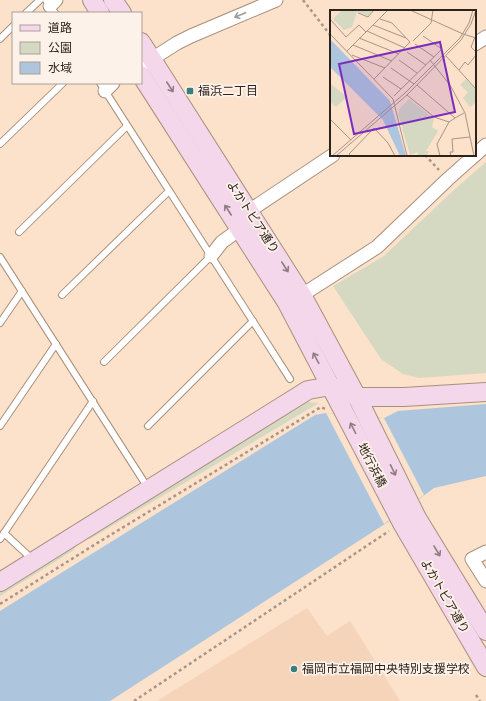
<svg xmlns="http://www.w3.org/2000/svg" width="486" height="701" font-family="Bitter,'Noto Sans JP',serif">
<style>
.built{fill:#f5d4b9}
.green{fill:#d5d9c2}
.water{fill:#adc5dd}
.pier{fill:#fce1cb}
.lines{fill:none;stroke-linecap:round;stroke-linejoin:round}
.lane-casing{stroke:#a9907c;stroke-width:8}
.street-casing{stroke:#a9907c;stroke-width:15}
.secondary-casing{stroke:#a9907c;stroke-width:20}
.path{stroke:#aa9686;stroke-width:2.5;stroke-dasharray:3 3;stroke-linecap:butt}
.lane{stroke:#fff;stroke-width:6}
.street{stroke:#fff;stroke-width:13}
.secondary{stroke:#f4d7eb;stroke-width:18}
.oneway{stroke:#a09c98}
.oneway2{stroke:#907d83}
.poi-dot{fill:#38807e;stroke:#fdf2e9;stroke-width:1.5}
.labels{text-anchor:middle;stroke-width:3.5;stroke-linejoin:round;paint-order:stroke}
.poi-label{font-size:12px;fill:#2d231b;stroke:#fdf2e9;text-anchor:start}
.street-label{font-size:12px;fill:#2d231b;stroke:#fdf2e9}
.inset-road{fill:none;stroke:#a99585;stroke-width:1}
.view{fill:#7b2cbf;fill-opacity:0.15;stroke:#7b2cbf;stroke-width:2}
.inset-edge{fill:none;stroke:#2d231b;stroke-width:2}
</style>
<rect width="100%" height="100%" fill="#fce1cb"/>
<polygon class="built" points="307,608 327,636 350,621 400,701 157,701"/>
<g class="green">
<polygon points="486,162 486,373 419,378 403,374 381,359 333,286 384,256 454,190"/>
<polygon points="308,402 319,403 90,539 88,539 87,537 301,404"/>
<polygon points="74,545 75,547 74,550 0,596 0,589"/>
</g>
<polygon class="water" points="486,404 486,476 434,488 391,520 360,540 110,701 0,701 0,611 315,415 326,413 384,418 398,411"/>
<polygon class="pier" points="326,413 384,418 424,495 384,524"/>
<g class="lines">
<defs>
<g id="lane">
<polyline points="46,0 55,13"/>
<polyline points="26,13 40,0"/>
<polyline points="0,39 13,26"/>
<polyline points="100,83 290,379"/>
<polyline points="0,144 63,83"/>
<polyline points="19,232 127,126"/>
<polyline points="0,257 148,488"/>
<polyline points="62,295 169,191"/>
<polyline points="0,323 22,291"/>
<polyline points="104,362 211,256"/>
<polyline points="0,426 56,344"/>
<polyline points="148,426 253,321"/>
<polyline points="4,533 32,559"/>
<polyline points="0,539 93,401"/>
</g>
<g id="street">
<polyline points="50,6 56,0"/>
<polyline points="475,44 486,37"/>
<polyline points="141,66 177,43 191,36 276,0"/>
<polyline points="105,91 113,83"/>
<polyline points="475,155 486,145"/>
<polyline points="249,211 333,155"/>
<polyline points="211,256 222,242 240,229"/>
<polyline points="302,295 377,247 448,179 475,155"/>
<polyline points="486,552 472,559 486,581"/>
</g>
<g id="secondary">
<polyline points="92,0 100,13"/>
<polyline points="113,0 122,13"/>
<polyline points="141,42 302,295 357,397 417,518 486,631"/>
<polyline points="141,75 287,303 403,525 486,667"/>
<polyline points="0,582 308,390 331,386 357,397 404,397 486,392"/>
</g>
</defs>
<use href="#lane" class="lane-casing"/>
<use href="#street" class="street-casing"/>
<use href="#secondary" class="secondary-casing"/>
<g class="path">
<polyline points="303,0 331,36"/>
<polyline points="425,155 439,170"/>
<polyline points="0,604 94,545 321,407 325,409"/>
<polyline points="476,695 480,701"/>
<polyline points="134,701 389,531"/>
</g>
<use href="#lane" class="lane"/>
<use href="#street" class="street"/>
<use href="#secondary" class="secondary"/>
</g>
<defs><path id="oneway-shaft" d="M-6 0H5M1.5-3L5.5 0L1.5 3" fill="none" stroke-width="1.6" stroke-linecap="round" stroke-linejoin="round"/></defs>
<use class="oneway" href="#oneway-shaft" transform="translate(240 15) rotate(157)"/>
<g class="oneway2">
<use href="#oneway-shaft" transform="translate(170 87) rotate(57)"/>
<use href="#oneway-shaft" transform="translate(228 210) rotate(-123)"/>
<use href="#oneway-shaft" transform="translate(285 267) rotate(57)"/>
<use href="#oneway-shaft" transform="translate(316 358) rotate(-118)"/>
<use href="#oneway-shaft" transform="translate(353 428) rotate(-117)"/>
<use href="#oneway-shaft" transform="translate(393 470) rotate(64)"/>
<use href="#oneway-shaft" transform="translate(437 551) rotate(59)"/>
</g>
<g class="poi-dot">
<rect x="186" y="87" width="8" height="8" rx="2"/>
<circle cx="294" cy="669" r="4"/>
</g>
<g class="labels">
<g class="poi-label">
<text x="198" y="95">福浜二丁目</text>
<text x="302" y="673">福岡市立福岡中央特別支援学校</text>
</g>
<g class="street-label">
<text transform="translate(253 217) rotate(57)" y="4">よかトピア通り</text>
<text transform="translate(372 465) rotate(63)" y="4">地行浜橋</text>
<text transform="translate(445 596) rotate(60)" y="4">よかトピア通り</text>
</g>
</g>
<g transform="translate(330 10)">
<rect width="146" height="146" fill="#fce1cb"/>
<path d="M12 0H43L38 6 27 2 22 17 14 20 3 9ZM136 69 146 80V92L140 97 133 88 138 82 130 75ZM1 74 17 87 6 97 0 92ZM79 89 104 109 102 117 108 121 96 141H99L97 146H88V142L80 145 68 104 70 98Z" fill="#d5d9c2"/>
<path d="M0 29 60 91 76 146H70L53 110 0 57Z" fill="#adc5dd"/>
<path class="inset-road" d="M80 0 133 24 146 28M28 3 38 7 44 0M0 9 16 27 29 15 36 22M43 15 76 28M37 21 75 38M0 24 63 89 77 146M145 27 141 37 146 42M29 28 69 44M83 31 101 13 103 0M85 34 104 47M23 35 62 51M17 41 58 0M77 42 96 55M22 45 55 58M116 46 146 79M69 50 87 63M100 50 120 75 135 103 144 146M61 58 84 74M129 60 135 52 138 55 146 45M53 67 71 79M44 69 80 32 62 13 50 9M87 75 125 108 134 103M77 85 104 107 119 112 125 108M64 86 112 39 93 26M0 109 21 130M2 146 75 83 130 28 139 13 143 0M6 146 77 85 131 30 141 14 146 0M21 146 19 144 44 118 58 133 65 146M110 146 107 134 119 112M121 146 120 142H123L122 129 140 127"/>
<path class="view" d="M110 32 125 102 24 124 9 54Z"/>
<rect width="146" height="146" class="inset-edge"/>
</g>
<rect x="12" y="12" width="130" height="72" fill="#fdf2e9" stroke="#aa9f97"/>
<rect x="20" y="25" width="20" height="6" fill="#f4d7eb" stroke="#aa9f97"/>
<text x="48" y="32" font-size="12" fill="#2d231b">道路</text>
<rect x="20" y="42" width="20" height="12" fill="#d5d9c2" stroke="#aa9f97"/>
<text x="48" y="52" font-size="12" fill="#2d231b">公園</text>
<rect x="20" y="62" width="20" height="12" fill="#adc5dd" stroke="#aa9f97"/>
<text x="48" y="72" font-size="12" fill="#2d231b">水域</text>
</svg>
